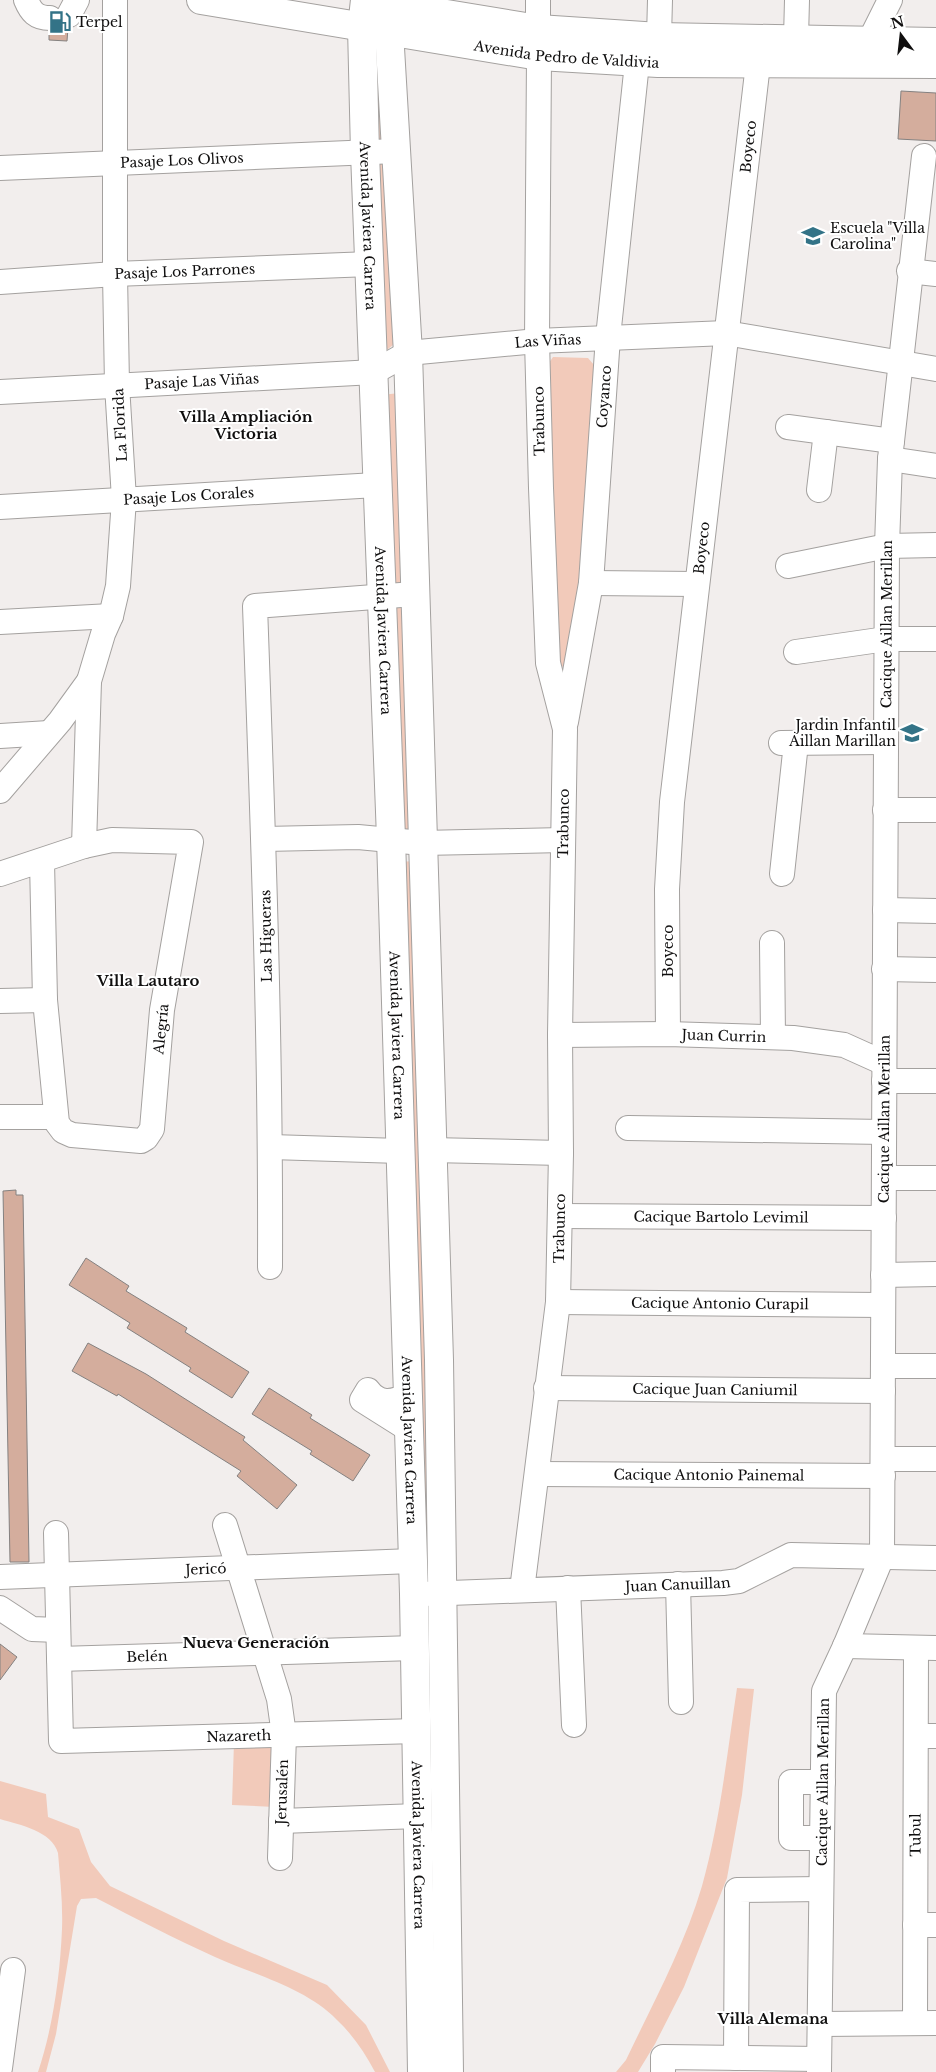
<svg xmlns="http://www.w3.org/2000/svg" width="936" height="2072" font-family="'Libre Baskerville',serif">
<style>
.green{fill:#f2caba}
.building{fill:#d4ad9d;stroke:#848180}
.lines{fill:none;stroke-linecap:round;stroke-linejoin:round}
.minor-casing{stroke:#a4a19f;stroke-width:26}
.major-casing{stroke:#a4a19f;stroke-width:30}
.minor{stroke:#fff;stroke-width:24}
.major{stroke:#fff;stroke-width:28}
.labels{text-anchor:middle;stroke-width:4;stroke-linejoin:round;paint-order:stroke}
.poi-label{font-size:14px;fill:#100f0f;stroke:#fff;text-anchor:start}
.street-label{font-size:14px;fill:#100f0f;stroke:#fff}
.neighbourhood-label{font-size:15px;font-weight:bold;fill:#100f0f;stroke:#fff}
</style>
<rect width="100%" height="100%" fill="#f2eeed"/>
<g class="green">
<polygon points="383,49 398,341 378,357 367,50"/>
<polygon points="553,357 588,358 594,365 582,576 568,666 557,667 544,370"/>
<polygon points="400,393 402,587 386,588 381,395"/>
<polygon points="387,604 402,604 412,833 396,832"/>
<polygon points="415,861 437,1585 421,1584 398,862"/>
<path d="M737 1688 754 1689 742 1795 727 1878 684 1987 655 2044 638 2072H616L626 2060C653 2003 684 1947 702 1886 720 1822 727 1754 737 1688Z"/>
<polygon points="234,1742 275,1742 275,1807 232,1805"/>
<path d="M0 1781 46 1794 48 1817 79 1829 91 1862 110 1886 224 1941 327 1985 366 2025 390 2072H375C365 2053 353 2035 337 2020 306 1988 255 1975 215 1957 175 1939 135 1918 96 1898L81 1899 77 1906 56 2034 46 2072H38C53 2027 60 1976 62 1929 63 1904 60 1878 58 1853 52 1831 20 1825 0 1819Z"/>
</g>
<g class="building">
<polygon points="61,26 68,28 67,41 49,40 49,32"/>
<polygon points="901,91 936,93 936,141 898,139"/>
<polygon points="16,1190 16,1195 23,1195 29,1562 10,1562 3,1191"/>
<polygon points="86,1258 129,1286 126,1291 187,1328 185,1332 249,1372 232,1398 189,1371 191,1368 127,1328 130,1323 69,1285"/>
<polygon points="88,1343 146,1374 245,1437 243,1440 297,1485 277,1509 237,1476 241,1471 118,1394 117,1396 72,1371"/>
<polygon points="269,1388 312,1415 310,1418 370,1455 353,1481 310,1454 312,1451 252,1414"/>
<polygon points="0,1644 17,1657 0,1680"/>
</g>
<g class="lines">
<defs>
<g id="minor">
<path d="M26 0C31 12 36 18 50 18"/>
<polyline points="538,0 538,29"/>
<polyline points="69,15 77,0"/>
<polyline points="659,37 660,0"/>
<polyline points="796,38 797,0"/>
<polyline points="870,40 890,0"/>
<path id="s1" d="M0 168 396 151"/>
<polyline points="909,271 936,274"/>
<path id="s2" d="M0 282 115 274 370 264"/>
<path id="s3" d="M0 392 374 372 408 353 537 341 726 333 936 369"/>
<polyline points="788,427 892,441"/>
<polyline points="890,459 936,466"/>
<polyline points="819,490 826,432"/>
<path id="s4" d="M0 507 376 485"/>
<polyline points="788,566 887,546 936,545"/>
<polyline points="591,583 696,584"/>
<polyline points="0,622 111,616"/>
<polyline points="796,652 886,639 936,639"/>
<path id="s5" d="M566 722 591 583 608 337 637 63"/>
<polyline points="0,736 49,733"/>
<polyline points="781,743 885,742"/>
<polyline points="0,791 60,721 89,681"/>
<polyline points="885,810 936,810"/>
<polyline points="264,839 358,837 422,843 563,840"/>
<polyline points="84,846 89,681 103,634 111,616 118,586 124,499 117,385 115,274 115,0"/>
<polyline points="0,874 84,846 112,840 191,842 162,1010 152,1129 146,1138 141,1141 72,1135 63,1131 57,1123 45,1000 42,861"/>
<polyline points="782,874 796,743"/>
<polyline points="885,910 936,911"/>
<polyline points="772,943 773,1037"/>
<polyline points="884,969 936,970"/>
<polyline points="0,1001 45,1000"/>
<path id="s6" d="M668 1034 667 889 672 802 758 64"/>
<path id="s7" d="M560 1035 668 1034 793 1038 844 1045 884 1063"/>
<polyline points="884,1081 936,1081"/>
<polyline points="0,1117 55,1117"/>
<polyline points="628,1128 884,1132"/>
<polyline points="271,1147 400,1151"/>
<polyline points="431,1150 561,1153"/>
<polyline points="884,1178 936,1178"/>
<path id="s8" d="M560 1216 884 1218"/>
<path d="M270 1267C271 1046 263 826 255 606L414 594"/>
<polyline points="883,1275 936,1274"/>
<path id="s9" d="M558 1302 883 1305"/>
<polyline points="883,1366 936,1366"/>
<path id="s10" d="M546 1388 883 1391"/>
<path d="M408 1429 362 1400 368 1390C379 1405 392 1402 408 1396"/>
<polyline points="883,1459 936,1459"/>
<path id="s11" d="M537 1474 883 1476"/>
<polyline points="225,1525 279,1699 284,1735 280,1858"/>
<path id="s12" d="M56 1533 61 1741 417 1731"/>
<path id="s13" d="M0 1577 412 1561"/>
<polyline points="678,1584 681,1702"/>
<polyline points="568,1588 574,1725"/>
<path id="s14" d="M522 1590 558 1302 561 1153 560 1035 565 729 548 663 541 488 537 341 539 56"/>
<path id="s15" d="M423 1594 723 1583 739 1581 791 1555 936 1558"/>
<polyline points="0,1608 32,1629 58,1630"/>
<polyline points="845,1646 936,1648"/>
<path id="s16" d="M59 1659 414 1648"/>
<polyline points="916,1736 936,1736"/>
<polyline points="281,1821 418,1816"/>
<polyline points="822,1838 791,1838 791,1782 823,1782"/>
<polyline points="915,1925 936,1925"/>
<path id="s17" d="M915 2023 916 1648"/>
<polyline points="820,2024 936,2023"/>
<polyline points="736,2058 737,1890 821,1889"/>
<polyline points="0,2068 13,1970"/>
<polyline points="663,2072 663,2057 819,2059"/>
<path id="s18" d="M819 2072 824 1691 845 1646 882 1557 887 546 890 459 924 156"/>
</g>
<g id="major">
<path id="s19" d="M201 0 539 56 658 63 936 64"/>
<path id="s20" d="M365 0 362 27 365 153 391 838 414 1594 422 2072"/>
<polyline points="373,2 538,29 659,37 936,42"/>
<polyline points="390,5 389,31 408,353 439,1360 449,2072"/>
</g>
</defs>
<use href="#minor" class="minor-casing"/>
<use href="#major" class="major-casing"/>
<use href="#minor" class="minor"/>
<use href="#major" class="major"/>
</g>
<defs>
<symbol id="fuel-bare" viewBox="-9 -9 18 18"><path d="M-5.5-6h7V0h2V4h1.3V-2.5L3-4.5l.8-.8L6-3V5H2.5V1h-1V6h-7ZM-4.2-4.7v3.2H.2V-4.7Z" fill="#337387" stroke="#fff" stroke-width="2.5" paint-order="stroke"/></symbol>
<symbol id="school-bare" viewBox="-9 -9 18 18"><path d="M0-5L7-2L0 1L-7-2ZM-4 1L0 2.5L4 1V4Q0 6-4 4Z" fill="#337387" stroke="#fff" stroke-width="2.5" paint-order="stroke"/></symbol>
</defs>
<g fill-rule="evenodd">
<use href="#fuel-bare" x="44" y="6" width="32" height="32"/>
<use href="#school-bare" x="797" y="220" width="32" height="32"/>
<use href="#school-bare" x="896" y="717" width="32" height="32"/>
</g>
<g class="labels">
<g class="poi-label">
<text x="76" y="27">Terpel</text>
<text x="830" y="233">Escuela "Villa<tspan x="830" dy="16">Carolina"</tspan></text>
<text x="896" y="730" text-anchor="end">Jardin Infantil<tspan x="896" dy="16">Aillan Marillan</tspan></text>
</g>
<g class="street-label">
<text dy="5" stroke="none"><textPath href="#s19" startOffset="370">Avenida Pedro de Valdivia</textPath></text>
<text dy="5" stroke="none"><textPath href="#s6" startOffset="892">Boyeco</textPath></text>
<text dy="5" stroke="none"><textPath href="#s1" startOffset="182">Pasaje Los Olivos</textPath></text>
<text dy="5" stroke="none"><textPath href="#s20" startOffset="226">Avenida Javiera Carrera</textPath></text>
<text dy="5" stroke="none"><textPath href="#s2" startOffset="185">Pasaje Los Parrones</textPath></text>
<text dy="5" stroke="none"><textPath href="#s3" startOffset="554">Las Viñas</textPath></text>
<text dy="5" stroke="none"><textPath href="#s3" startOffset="202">Pasaje Las Viñas</textPath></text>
<text dy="5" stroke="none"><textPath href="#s5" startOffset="328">Coyanco</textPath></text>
<text transform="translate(539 421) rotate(-91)" y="5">Trabunco</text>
<text transform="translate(120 425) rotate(-93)" y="5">La Florida</text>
<text dy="5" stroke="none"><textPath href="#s4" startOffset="189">Pasaje Los Corales</textPath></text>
<text dy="5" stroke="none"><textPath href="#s6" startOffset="488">Boyeco</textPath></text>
<text dy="5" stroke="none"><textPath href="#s18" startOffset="1460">Cacique Aillan Merillan</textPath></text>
<text dy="5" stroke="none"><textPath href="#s20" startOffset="631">Avenida Javiera Carrera</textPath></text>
<text dy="5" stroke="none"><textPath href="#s14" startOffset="769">Trabunco</textPath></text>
<text transform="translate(266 936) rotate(-91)" y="5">Las Higueras</text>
<text transform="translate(668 951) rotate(-90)" y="5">Boyeco</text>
<text transform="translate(161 1029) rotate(-84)" y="5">Alegría</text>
<text dy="5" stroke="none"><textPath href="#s20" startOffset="1036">Avenida Javiera Carrera</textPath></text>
<text dy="5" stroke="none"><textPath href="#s7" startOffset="164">Juan Currin</textPath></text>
<text dy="5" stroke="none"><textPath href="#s18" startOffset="965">Cacique Aillan Merillan</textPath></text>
<text dy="5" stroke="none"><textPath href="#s8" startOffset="161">Cacique Bartolo Levimil</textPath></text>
<text dy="5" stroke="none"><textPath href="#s14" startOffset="364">Trabunco</textPath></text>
<text dy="5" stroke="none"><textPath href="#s9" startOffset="162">Cacique Antonio Curapil</textPath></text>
<text dy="5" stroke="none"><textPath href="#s10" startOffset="169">Cacique Juan Caniumil</textPath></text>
<text dy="5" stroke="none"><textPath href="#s20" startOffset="1441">Avenida Javiera Carrera</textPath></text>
<text dy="5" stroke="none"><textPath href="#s11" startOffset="172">Cacique Antonio Painemal</textPath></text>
<text dy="5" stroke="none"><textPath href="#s13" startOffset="206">Jericó</textPath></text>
<text dy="5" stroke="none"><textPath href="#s15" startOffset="255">Juan Canuillan</textPath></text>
<text dy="5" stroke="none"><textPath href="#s16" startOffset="88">Belén</textPath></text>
<text dy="5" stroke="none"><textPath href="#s12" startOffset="386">Nazareth</textPath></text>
<text dy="5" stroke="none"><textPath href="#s18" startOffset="290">Cacique Aillan Merillan</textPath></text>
<text transform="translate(282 1792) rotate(-88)" y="5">Jerusalén</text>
<text dy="5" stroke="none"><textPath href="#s17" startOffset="188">Tubul</textPath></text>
<text dy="5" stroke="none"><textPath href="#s20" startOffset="1846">Avenida Javiera Carrera</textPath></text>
</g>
<g class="neighbourhood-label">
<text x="246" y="422">Villa Ampliación<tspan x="246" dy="17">Victoria</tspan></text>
<text x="148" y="986">Villa Lautaro</text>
<text x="256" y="1648">Nueva Generación</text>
<text x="773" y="2024">Villa Alemana</text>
</g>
</g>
<g transform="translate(901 35) rotate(345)" stroke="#ffffff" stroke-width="4" paint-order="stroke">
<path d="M0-4L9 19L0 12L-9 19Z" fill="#100f0f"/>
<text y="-8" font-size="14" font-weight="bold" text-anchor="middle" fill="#100f0f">N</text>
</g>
</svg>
